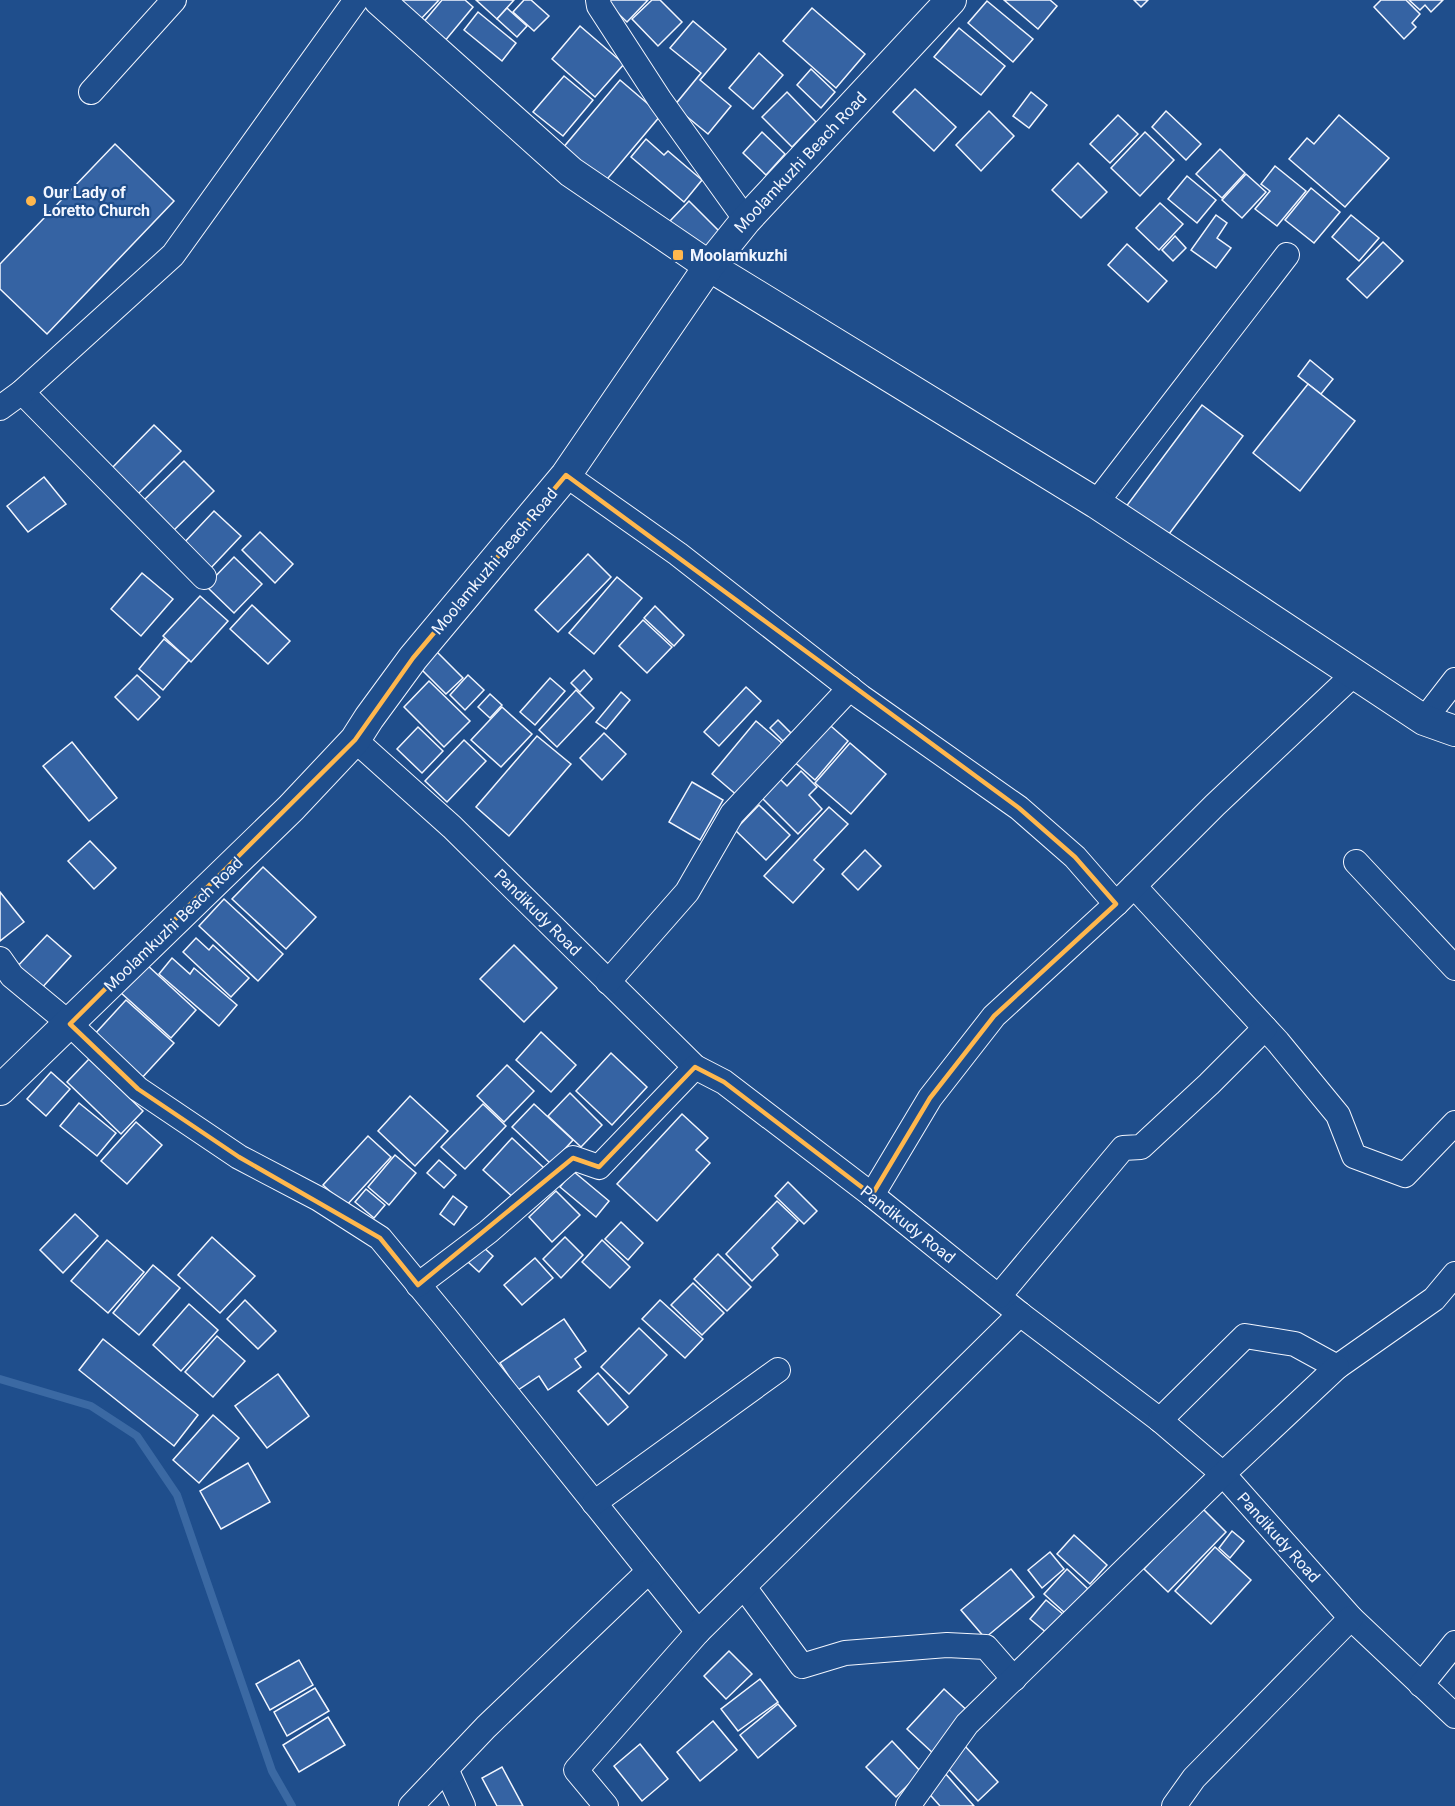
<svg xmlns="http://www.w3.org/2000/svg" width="1455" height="1806" font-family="Roboto,sans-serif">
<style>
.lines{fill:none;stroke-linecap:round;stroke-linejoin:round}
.stream{stroke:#3b69a3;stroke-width:8}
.building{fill:#3563a3;stroke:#f2f6ff;stroke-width:1.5}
.minor-casing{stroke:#f2f6ff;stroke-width:26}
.tertiary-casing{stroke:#f2f6ff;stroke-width:32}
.minor{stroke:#1f4e8c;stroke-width:24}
.tertiary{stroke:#1f4e8c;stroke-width:30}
.marked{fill:none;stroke:#ffb74d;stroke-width:4.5;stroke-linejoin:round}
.poi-dot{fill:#ffb74d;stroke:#1f4e8c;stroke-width:2}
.labels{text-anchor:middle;stroke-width:4.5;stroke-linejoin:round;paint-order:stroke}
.street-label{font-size:16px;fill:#f2f6ff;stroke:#1f4e8c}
.poi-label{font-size:16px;font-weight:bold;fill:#f2f6ff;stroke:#1f4e8c;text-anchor:start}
</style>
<rect width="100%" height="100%" fill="#1f4e8c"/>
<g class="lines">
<polyline class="stream" points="0,1379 91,1406 137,1436 177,1495 272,1771 292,1806"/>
</g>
<g class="building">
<polygon points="397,0 439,0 419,21"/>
<polygon points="442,0 465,0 473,7 444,42 422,24"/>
<polygon points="476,0 514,0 497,19"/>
<polygon points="524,0 531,0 549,16 534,31 513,12"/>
<polygon points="604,0 648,0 627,22"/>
<polygon points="652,0 660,0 682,22 658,46 632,19"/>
<polygon points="1004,0 1050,0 1057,6 1038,29"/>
<polygon points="1134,0 1148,0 1141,7"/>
<polygon points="1381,0 1406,0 1420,14 1412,23 1416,27 1404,39 1374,7"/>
<polygon points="1409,0 1443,0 1431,12 1425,5 1420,10"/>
<polygon points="987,1 1033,39 1013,62 968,23"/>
<polygon points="507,8 527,26 517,37 497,19"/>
<polygon points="812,8 865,54 836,88 783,41"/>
<polygon points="478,12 516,43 502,61 464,30"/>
<polygon points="693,21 726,49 700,80 731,106 708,134 674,106 701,73 670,48"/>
<polygon points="580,26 624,64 595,97 552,59"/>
<polygon points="959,28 1005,66 981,95 934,57"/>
<polygon points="759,53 783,75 753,109 729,88"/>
<polygon points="811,69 835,92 821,108 797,85"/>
<polygon points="564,76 593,100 563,136 533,112"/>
<polygon points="620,80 661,115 603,184 562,149"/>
<polygon points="915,89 956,127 934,151 893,112"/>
<polygon points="787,92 816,122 792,147 762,117"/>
<polygon points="1031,92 1047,105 1029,128 1013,116"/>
<polygon points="989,111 1014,136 981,171 956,145"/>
<polygon points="1166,111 1201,144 1186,160 1152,127"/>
<polygon points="1118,115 1138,134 1110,163 1090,144"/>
<polygon points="1339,115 1389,158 1345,207 1289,159 1307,138 1314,144"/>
<polygon points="762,132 785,154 766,175 743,153"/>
<polygon points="1145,132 1174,160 1140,196 1111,168"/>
<polygon points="646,139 664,155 668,151 702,180 684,202 631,157"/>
<polygon points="115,144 174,201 47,334 0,289 0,264"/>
<polygon points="1220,149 1245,173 1222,198 1196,174"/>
<polygon points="1078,163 1107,192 1081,218 1052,190"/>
<polygon points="1275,166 1306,191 1277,226 1255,209 1270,191 1261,184"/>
<polygon points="1246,174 1266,192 1242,218 1222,200"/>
<polygon points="1187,176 1216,200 1197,223 1168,199"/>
<polygon points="1311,188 1340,212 1314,243 1285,220"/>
<polygon points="689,201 723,235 704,254 670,221"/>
<polygon points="1160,203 1183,224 1159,250 1136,228"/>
<polygon points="1216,215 1227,223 1217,238 1231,248 1216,268 1191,250"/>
<polygon points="1351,215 1379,238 1359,261 1332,237"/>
<polygon points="1175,236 1186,248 1173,261 1162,250"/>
<polygon points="1383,242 1403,261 1367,298 1347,279"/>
<polygon points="1127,244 1167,281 1148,302 1108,265"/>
<polygon points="1310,360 1333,379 1321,394 1298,376"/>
<polygon points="1308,384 1355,421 1300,491 1253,453"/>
<polygon points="1202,405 1243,436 1166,538 1125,508"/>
<polygon points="154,425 181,451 136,496 110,470"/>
<polygon points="184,461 214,491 172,532 142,502"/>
<polygon points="44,477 66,504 28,532 7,506"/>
<polygon points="214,511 241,536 208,571 181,546"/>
<polygon points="260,532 293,564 275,583 242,550"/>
<polygon points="588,554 611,577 558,632 535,610"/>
<polygon points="234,557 262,584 234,613 206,586"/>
<polygon points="142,573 173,599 141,636 111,609"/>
<polygon points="617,577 642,598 594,654 569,633"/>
<polygon points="200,596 228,621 191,662 163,636"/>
<polygon points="252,605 290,641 268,664 230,629"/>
<polygon points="655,606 684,635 674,646 644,618"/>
<polygon points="643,620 672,647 647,673 619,646"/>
<polygon points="164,639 189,660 163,690 139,669"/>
<polygon points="437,652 463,678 446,694 421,669"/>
<polygon points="584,670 592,679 580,692 571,683"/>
<polygon points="137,675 160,697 138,720 115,697"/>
<polygon points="468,675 484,690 465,710 450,695"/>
<polygon points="550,678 565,691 535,725 520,712"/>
<polygon points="429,681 470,721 444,747 404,707"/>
<polygon points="746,687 761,701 719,746 704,732"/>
<polygon points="576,690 594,708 557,747 539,730"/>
<polygon points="621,692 630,700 606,729 596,722"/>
<polygon points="490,694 502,705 490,718 478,707"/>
<polygon points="502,707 532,734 501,767 471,740"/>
<polygon points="778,720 791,733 783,741 770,728"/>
<polygon points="824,720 848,741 815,780 791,759"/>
<polygon points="756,721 783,744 739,797 712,774"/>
<polygon points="418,727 443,751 422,773 397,749"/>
<polygon points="604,733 626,754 602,780 580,758"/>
<polygon points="537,736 571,764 509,836 476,807"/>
<polygon points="464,740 486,761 447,802 425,781"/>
<polygon points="72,742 117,798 89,821 43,766"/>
<polygon points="850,743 886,774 851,814 815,783"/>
<polygon points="801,771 817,787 809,795 822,809 798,834 762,798 780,779 787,786"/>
<polygon points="692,782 723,800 700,840 669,822"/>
<polygon points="759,805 790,835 766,860 735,830"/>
<polygon points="829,807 848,824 814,860 824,869 793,903 764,876"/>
<polygon points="90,841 116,868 94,889 68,861"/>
<polygon points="865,850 881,866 858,890 842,874"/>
<polygon points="263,867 316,917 286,949 232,899"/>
<polygon points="0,892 24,922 0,941"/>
<polygon points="224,899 283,954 258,981 199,926"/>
<polygon points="47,935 71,956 39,991 15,969"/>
<polygon points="196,938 209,950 213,945 249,978 231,997 183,952"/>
<polygon points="514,945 557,988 524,1022 480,979"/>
<polygon points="172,958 190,974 194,968 237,1005 219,1026 159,974"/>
<polygon points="146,964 196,1010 171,1038 120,992"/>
<polygon points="126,1000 174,1043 140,1080 93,1036"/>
<polygon points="541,1032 576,1065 551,1092 516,1060"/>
<polygon points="611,1053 647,1087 612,1125 576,1091"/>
<polygon points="89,1059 143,1111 121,1134 67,1082"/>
<polygon points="507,1065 534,1091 504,1122 477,1096"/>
<polygon points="51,1072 70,1089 46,1116 27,1099"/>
<polygon points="570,1093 602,1125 581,1147 548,1116"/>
<polygon points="410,1096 448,1131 415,1166 378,1131"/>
<polygon points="79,1103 116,1133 97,1156 60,1126"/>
<polygon points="483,1104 506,1126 465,1169 441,1147"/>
<polygon points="534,1104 573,1140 551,1164 512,1127"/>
<polygon points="682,1114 708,1138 696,1150 710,1163 657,1221 617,1184"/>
<polygon points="136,1122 162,1145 127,1184 101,1161"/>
<polygon points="368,1136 391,1157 346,1206 323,1185"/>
<polygon points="512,1138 544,1168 515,1199 483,1170"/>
<polygon points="395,1155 416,1173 389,1205 368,1187"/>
<polygon points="439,1160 456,1175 444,1188 427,1173"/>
<polygon points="573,1171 609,1201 596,1217 560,1187"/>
<polygon points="788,1182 817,1211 804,1224 775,1196"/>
<polygon points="366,1189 385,1205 374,1218 355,1202"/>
<polygon points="556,1191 580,1215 552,1242 529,1217"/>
<polygon points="453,1196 467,1207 454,1225 440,1214"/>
<polygon points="777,1201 798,1221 772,1248 778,1255 752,1281 726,1254"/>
<polygon points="75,1214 98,1236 63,1273 40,1250"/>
<polygon points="621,1222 643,1243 628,1260 605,1239"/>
<polygon points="212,1237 255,1276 220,1313 178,1275"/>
<polygon points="565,1237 583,1255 561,1278 543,1259"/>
<polygon points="107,1240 144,1272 108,1313 71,1281"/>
<polygon points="602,1240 630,1267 610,1288 582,1262"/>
<polygon points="482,1246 493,1256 479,1272 468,1262"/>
<polygon points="718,1254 751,1287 727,1311 694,1279"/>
<polygon points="535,1258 553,1278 522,1305 504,1285"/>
<polygon points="153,1265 180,1288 139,1335 113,1313"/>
<polygon points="693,1283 724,1313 702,1335 671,1305"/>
<polygon points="245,1300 276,1331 258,1349 227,1319"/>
<polygon points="660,1300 703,1339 685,1358 642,1319"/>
<polygon points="189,1304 218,1330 181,1371 153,1345"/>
<polygon points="564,1319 586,1351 575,1359 581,1367 548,1390 539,1376 518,1390 500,1363"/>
<polygon points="639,1328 667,1355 629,1394 601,1367"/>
<polygon points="217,1336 245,1361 213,1397 185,1372"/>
<polygon points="103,1339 198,1415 174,1446 79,1370"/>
<polygon points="598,1373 628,1407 608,1425 578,1391"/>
<polygon points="278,1374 309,1416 267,1448 235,1406"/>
<polygon points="213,1415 239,1438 199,1483 173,1460"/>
<polygon points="248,1463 270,1502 221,1529 200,1491"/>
<polygon points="1202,1508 1226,1532 1168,1592 1144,1569"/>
<polygon points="1232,1531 1244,1541 1230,1558 1219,1548"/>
<polygon points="1074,1535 1107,1565 1090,1584 1057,1554"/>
<polygon points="1215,1547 1251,1580 1211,1624 1175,1591"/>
<polygon points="1050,1552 1064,1569 1042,1588 1028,1570"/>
<polygon points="1011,1569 1034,1597 985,1638 961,1610"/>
<polygon points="1067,1569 1088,1589 1065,1613 1044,1594"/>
<polygon points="1046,1600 1064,1615 1048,1634 1030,1619"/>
<polygon points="729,1651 752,1674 726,1699 704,1676"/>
<polygon points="299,1660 313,1685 270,1710 256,1684"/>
<polygon points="760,1679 778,1702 738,1731 721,1709"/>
<polygon points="315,1688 329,1711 287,1736 274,1712"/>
<polygon points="944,1689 972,1715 935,1755 907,1729"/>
<polygon points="778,1704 796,1726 758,1758 740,1735"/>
<polygon points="328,1717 345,1745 299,1772 283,1745"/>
<polygon points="713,1721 737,1750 700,1781 677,1752"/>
<polygon points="892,1741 921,1772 896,1797 866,1767"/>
<polygon points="640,1744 668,1779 642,1801 614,1766"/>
<polygon points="964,1745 998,1782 978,1801 944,1764"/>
<polygon points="502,1767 523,1806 497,1806 482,1778"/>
<polygon points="944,1772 974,1806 940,1806 925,1789"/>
</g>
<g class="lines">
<defs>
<g id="minor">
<polyline points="598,0 599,6 660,100 746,220"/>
<polyline points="91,92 174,0"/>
<polyline points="22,392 204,577"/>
<polyline points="0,408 22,392 173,255 356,0"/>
<polyline points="566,475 678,554 861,697 1019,808 1075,857 1116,904"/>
<polyline points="1096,503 1287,255"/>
<polyline points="1424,720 1455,680"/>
<polyline points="355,740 452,827 695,1067 724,1082 872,1195 1020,1314 1160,1420 1223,1474 1351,1618 1455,1716"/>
<polyline points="1356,862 1455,968"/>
<polyline points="1134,886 1278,1042 1338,1115 1354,1156 1405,1175 1455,1123"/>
<polyline points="0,959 12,976 70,1024 138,1089 239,1157 319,1199 380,1238 446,1318 698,1632"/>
<polyline points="608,982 687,892 732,814 850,688"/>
<polyline points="872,1195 930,1098 994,1016 1116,904 1215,805 1354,674"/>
<polyline points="418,1285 488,1232 573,1158 599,1167 695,1067"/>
<polyline points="999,1296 1123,1148 1141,1147 1209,1084 1265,1028"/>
<polyline points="1160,1420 1245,1336 1295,1344 1337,1367 1434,1299 1455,1274"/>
<polyline points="594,1503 778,1370"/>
<polyline points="744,1587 802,1666 845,1653 947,1645 986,1647 1014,1679"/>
<polyline points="1421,1685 1455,1643"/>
<polyline points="446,1769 463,1806"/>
<polyline points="411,1806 486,1727 649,1571"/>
<polyline points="606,1806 576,1770 698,1632 1020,1314"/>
<polyline points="908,1806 967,1724 1223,1474 1337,1367"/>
<polyline points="1174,1806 1194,1778 1351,1618"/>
</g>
<g id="tertiary">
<polyline points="379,0 571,172 709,266 1096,503 1424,720 1455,731"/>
<polyline points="0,1090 291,808 355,740 369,718 413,658 566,475 709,266 746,220 951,0"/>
</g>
</defs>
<use href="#minor" class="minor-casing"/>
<use href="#tertiary" class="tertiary-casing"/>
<use href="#minor" class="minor"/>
<use href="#tertiary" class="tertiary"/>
</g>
<path class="marked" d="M566 475 1019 808 1075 857 1116 904 994 1016 930 1098 872 1195 724 1082 695 1067 599 1167 573 1158 418 1285 380 1238 239 1157 138 1089 70 1024 355 740 413 658Z"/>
<g class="poi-dot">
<circle cx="31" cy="201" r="6"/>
<rect x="672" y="249" width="12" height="12" rx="3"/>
</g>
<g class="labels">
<g class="street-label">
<text transform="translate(800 162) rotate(-47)" y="6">Moolamkuzhi Beach Road</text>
<text transform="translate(494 561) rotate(-50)" y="6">Moolamkuzhi Beach Road</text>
<text transform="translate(538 912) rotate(45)" y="6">Pandikudy Road</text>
<text transform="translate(173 924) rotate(-44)" y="6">Moolamkuzhi Beach Road</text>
<text transform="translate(908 1224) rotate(38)" y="6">Pandikudy Road</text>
<text transform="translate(1279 1537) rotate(48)" y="6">Pandikudy Road</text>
</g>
<g class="poi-label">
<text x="43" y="198">Our Lady of<tspan x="43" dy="18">Loretto Church</tspan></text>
<text x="690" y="261">Moolamkuzhi</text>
</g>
</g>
</svg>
